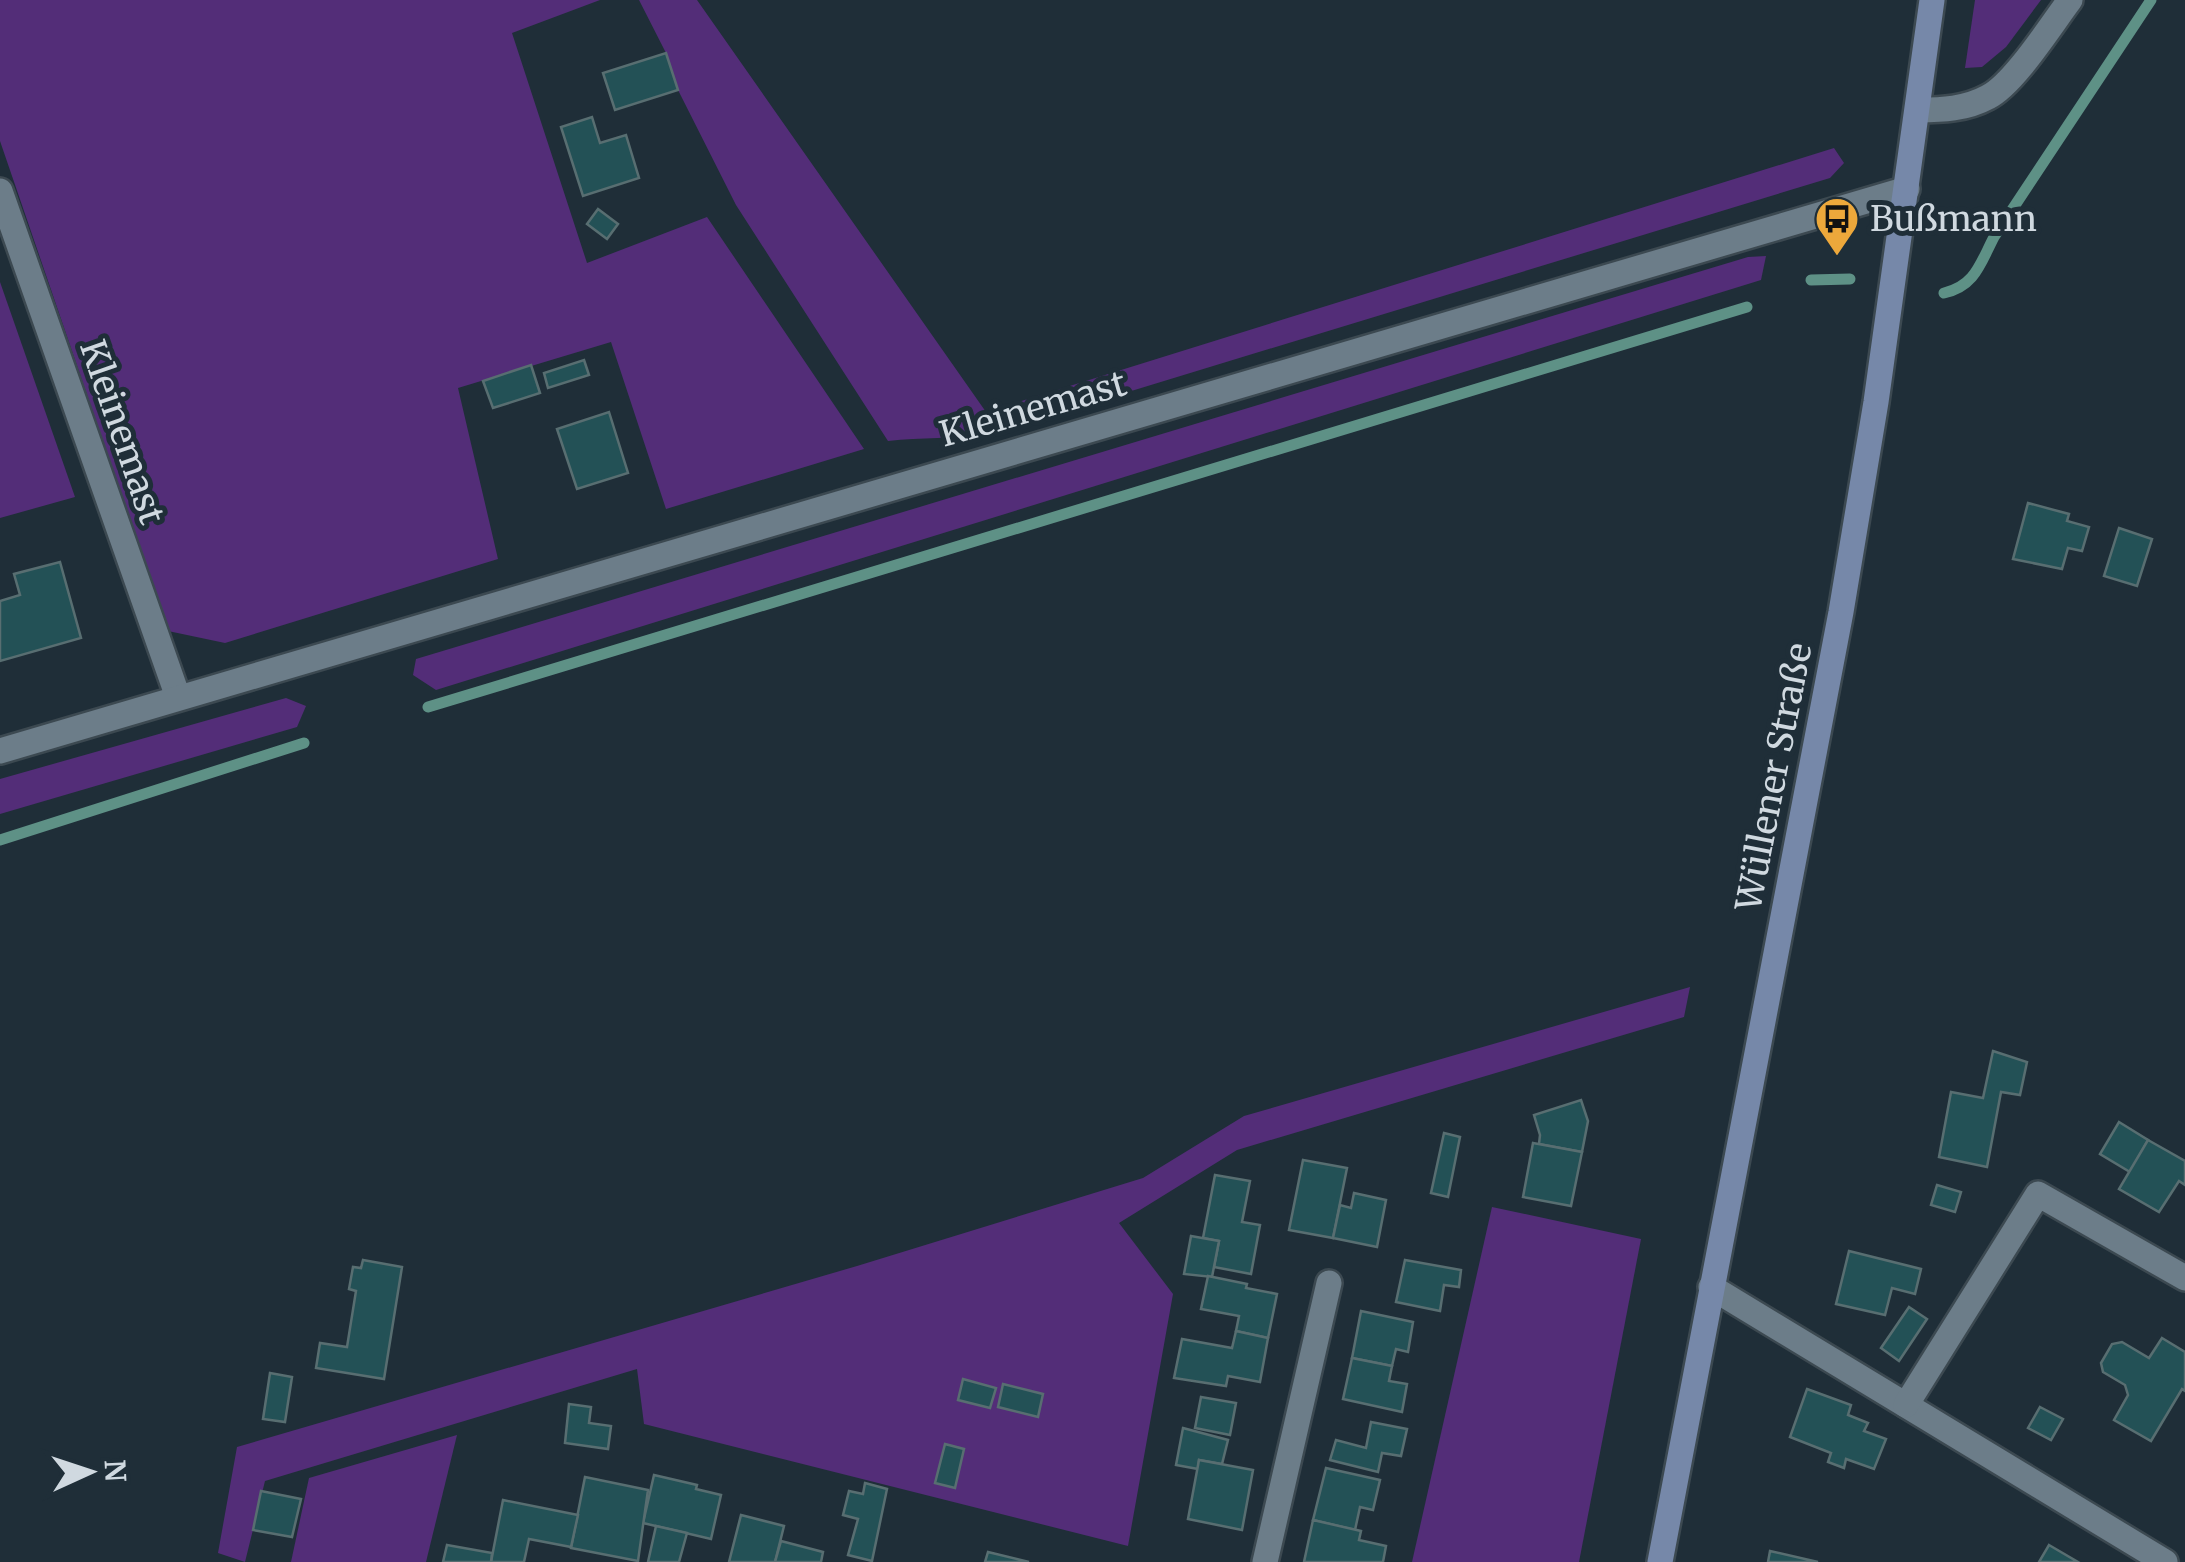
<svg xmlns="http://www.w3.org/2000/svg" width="2185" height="1562" font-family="Merriweather,serif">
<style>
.green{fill:#532d78}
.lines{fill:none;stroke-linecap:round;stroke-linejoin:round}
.stream{stroke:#5e9186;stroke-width:11}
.building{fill:#235156;stroke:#586e71;stroke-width:2.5}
.street-casing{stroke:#3c4951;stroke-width:30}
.secondary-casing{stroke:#3c4951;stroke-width:30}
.street{stroke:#6c7d89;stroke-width:25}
.secondary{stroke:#7688a9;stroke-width:25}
.labels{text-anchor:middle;stroke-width:10;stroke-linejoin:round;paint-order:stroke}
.poi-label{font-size:35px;fill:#d0d9e0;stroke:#1f2e38;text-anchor:start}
.street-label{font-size:35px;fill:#d0d9e0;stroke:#1f2e38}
</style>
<rect width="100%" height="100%" fill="#1f2e38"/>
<g class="green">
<polygon points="0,0 600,0 512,33 587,263 707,217 864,449 666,509 611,342 458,388 498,559 225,643 168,631 0,141"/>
<path d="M639 0H697L986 412 1834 148 1844 163 1830 178 987 435C954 439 921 437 888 441L736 205 678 90 666 53Z"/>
<polygon points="1975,0 2041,0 2006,47 1982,67 1965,68"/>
<polygon points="1766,256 1761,280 436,690 413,675 416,659 1748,257"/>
<polygon points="0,282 75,497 0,518"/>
<polygon points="286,698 306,706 297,727 0,814 0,779"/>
<polygon points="1690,987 1684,1017 1237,1150 1119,1223 1173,1294 1128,1546 644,1424 637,1369 265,1481 245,1562 218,1553 237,1447 857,1266 1143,1178 1244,1116"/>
<polygon points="1492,1207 1641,1239 1579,1562 1412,1562"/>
<polygon points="457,1435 426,1562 291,1562 309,1478"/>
</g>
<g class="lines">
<g class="stream">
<polyline points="1811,280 1850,279"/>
<path d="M1944 293C1975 286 1980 264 1994 237L2151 0"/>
<polyline points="428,707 1747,307"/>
<polyline points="0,840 304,743"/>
</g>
</g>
<g class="building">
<polygon points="666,53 678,90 615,110 603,73"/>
<polygon points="592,117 600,143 626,135 639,178 583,196 561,127"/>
<polygon points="598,209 618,224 607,239 587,224"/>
<polygon points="584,360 589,375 548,388 544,373"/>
<polygon points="531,365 540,393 493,408 483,381"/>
<polygon points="609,412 628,473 577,489 557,429"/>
<polygon points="2028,503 2069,514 2067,521 2089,527 2082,551 2068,548 2062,569 2013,559"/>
<polygon points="2119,528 2152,539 2137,586 2104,576"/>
<polygon points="60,562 81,638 0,661 0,601 20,595 14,574"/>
<polygon points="1993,1051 2027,1062 2020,1095 2001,1092 1987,1167 1939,1157 1951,1092 1983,1098"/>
<polygon points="1581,1100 1588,1121 1582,1152 1539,1144 1540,1135 1534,1115"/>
<polygon points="2119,1122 2148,1140 2130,1172 2100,1154"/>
<polygon points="1444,1133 1460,1137 1448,1197 1431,1193"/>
<polygon points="2148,1140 2185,1161 2185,1185 2179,1181 2159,1212 2119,1189"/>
<polygon points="1533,1143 1582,1152 1571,1206 1523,1197"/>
<polygon points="1303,1160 1347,1168 1333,1238 1289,1230"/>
<polygon points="1215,1175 1250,1181 1242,1222 1260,1225 1251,1274 1214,1267 1219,1241 1203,1238"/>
<polygon points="1937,1185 1961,1192 1955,1212 1931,1205"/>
<polygon points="1354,1193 1386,1200 1377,1247 1333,1238 1340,1205 1351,1208"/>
<polygon points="1191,1236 1219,1241 1212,1277 1184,1274"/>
<polygon points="1849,1251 1921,1269 1915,1294 1892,1288 1885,1315 1836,1304"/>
<polygon points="363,1260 402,1267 384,1379 316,1368 320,1343 347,1347 356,1291 349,1289 353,1267 361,1268"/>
<polygon points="1405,1260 1461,1270 1459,1287 1444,1285 1440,1311 1396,1302"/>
<polygon points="1208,1276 1247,1284 1246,1288 1277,1294 1268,1338 1236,1331 1239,1316 1201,1309"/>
<polygon points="1909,1307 1927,1319 1899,1361 1881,1348"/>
<polygon points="1361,1311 1413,1322 1408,1352 1396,1349 1392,1366 1352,1358"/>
<polygon points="1236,1331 1268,1338 1260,1382 1228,1376 1226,1386 1174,1378 1182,1339 1232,1348"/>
<polygon points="2162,1338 2185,1352 2185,1391 2182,1389 2151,1441 2114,1420 2128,1395 2125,1385 2103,1372 2101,1363 2112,1344 2122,1342 2149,1358"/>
<polygon points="1352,1358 1392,1366 1389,1381 1407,1384 1402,1412 1343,1399"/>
<polygon points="270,1373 292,1377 285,1422 263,1419"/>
<polygon points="963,1379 996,1388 990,1408 958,1400"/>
<polygon points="1003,1384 1043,1394 1038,1417 998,1407"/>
<polygon points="1807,1389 1851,1405 1848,1415 1868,1423 1864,1431 1886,1439 1874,1469 1846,1459 1844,1468 1828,1462 1831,1453 1790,1437"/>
<polygon points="1201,1397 1236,1403 1230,1435 1195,1428"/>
<polygon points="569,1404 591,1407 589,1423 611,1426 608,1449 565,1443"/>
<polygon points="2040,1407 2063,1419 2051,1440 2028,1428"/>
<polygon points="1371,1422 1407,1429 1401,1456 1382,1453 1378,1472 1330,1460 1336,1440 1366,1448"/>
<polygon points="1183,1428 1228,1440 1222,1464 1199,1460 1198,1469 1176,1465"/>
<polygon points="945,1444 964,1449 955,1488 935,1483"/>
<polygon points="1199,1460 1253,1470 1242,1530 1188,1519"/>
<polygon points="1326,1468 1380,1480 1373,1510 1360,1507 1355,1530 1313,1520"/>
<polygon points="654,1475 697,1485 696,1489 721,1495 711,1539 643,1523"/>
<polygon points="585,1477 648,1490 638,1561 571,1548"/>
<polygon points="865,1483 887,1489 872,1561 848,1555 858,1519 843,1515 849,1491 863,1494"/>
<polygon points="261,1491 301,1499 292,1537 253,1530"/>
<polygon points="503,1500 578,1515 571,1547 529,1539 524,1562 491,1562"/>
<polygon points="741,1515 784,1526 775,1562 729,1562"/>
<polygon points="1313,1520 1361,1531 1359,1540 1386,1546 1383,1562 1304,1562"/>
<polygon points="656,1526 687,1533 679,1562 648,1562"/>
<polygon points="781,1541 823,1552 821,1562 775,1562"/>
<polygon points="447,1545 492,1553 491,1562 443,1562"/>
<polygon points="2049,1545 2078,1562 2039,1562"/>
<polygon points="1770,1551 1818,1562 1768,1562"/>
<polygon points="988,1552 1029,1562 985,1562"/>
</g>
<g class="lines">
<defs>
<g id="street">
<path d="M1918 110C1942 110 1966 109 1988 97 2014 84 2051 25 2070 0"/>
<polyline points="0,191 178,697"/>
<polyline points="0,751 1907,189"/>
<polyline points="1711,1287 2165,1562"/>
<polyline points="1906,1405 2038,1194 2185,1278"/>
<polyline points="1265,1562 1329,1283"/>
</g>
<polyline id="secondary" points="1660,1562 1841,612 1876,402 1932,0"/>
</defs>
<use href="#street" class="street-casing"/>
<use href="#secondary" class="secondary-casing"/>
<use href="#street" class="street"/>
<use href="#secondary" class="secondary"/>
</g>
<defs>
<symbol id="bus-pin" viewBox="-11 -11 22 30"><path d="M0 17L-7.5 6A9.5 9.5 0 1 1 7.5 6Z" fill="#eda83b" stroke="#1f2e38"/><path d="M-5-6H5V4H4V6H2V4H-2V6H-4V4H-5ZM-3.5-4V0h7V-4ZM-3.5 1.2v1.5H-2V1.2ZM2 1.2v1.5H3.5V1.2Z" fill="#111"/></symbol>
</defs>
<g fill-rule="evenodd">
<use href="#bus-pin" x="1812" y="194" width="50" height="68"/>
</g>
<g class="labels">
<g class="poi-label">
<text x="1870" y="231">Bußmann</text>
</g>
<g class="street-label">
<text transform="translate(1033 409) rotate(-16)" y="12">Kleinemast</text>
<text transform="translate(122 432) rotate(71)" y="12">Kleinemast</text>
<text transform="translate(1774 777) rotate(-79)" y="12">Wüllener Straße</text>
</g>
</g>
<g transform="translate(90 1472) rotate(87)" stroke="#1f2e38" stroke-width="8" paint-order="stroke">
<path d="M0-8L18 38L0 25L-18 38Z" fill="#d0d9e0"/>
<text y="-15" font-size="28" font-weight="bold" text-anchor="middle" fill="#d0d9e0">N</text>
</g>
</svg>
